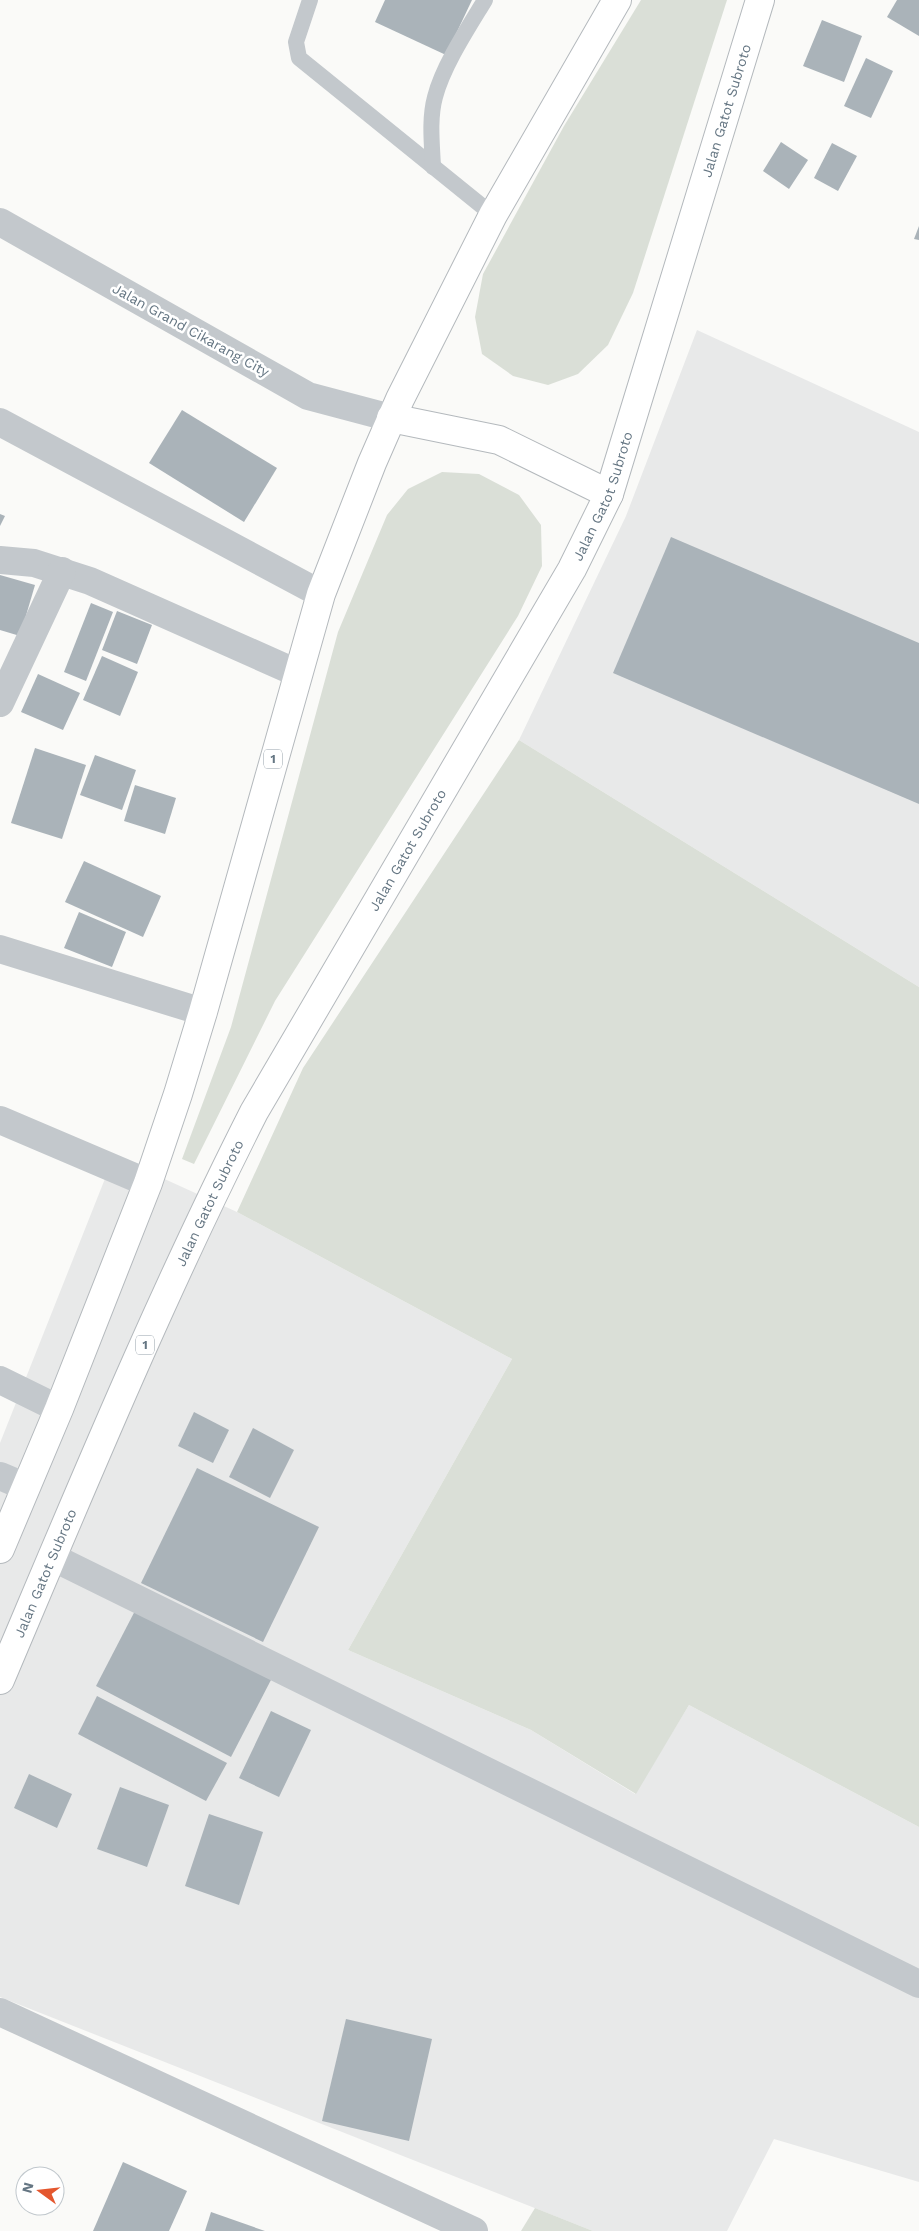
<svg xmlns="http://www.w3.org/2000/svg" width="919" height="2231" font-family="'Work Sans',sans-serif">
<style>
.built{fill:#e8e9e9}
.green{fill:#dadfd7}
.building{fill:#aab3b9}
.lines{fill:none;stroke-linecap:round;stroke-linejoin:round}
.highway-casing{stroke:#b4b9bd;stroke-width:30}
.lane{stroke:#c3c8cc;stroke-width:16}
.street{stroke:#c3c8cc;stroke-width:28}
.highway{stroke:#fff;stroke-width:28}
.labels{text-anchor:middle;stroke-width:5;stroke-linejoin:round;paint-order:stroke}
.shield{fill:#fff;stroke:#939fa8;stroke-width:1}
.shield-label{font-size:12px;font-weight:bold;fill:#657683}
.street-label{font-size:14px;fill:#657683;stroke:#fff}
</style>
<rect width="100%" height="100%" fill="#fafaf8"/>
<g class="built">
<polygon points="697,330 919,432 919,987 519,740 626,516"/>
<polygon points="114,1156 237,1212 512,1359 348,1650 531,1730 635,1794 689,1705 919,1827 919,2182 774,2139 727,2231 593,2231 0,1997 0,1443"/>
</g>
<g class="green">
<polygon points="641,0 727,0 633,293 608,345 578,374 548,385 513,376 482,354 475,317 483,274 564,126"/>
<polygon points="442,472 479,474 519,495 541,525 542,566 518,616 275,1001 194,1164 182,1159 231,1027 338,632 387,515 408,489"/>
<polygon points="519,740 919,987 919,1827 689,1705 636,1794 531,1730 348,1650 512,1359 237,1212 303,1068"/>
<polygon points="535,2208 593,2231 521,2231"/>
</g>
<g class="building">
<polygon points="385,0 472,0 446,55 375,22"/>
<polygon points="897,0 919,0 919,36 887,17"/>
<polygon points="822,20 862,36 844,82 803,66"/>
<polygon points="866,58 893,71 871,118 844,106"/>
<polygon points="781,142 808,160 789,189 763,171"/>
<polygon points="832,143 857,156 838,191 814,178"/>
<polygon points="919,226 919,240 914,239"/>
<polygon points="182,410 277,468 244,522 149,463"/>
<polygon points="0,514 5,516 0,526"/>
<polygon points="671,537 919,643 919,804 613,673"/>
<polygon points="0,575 35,585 20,636 0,630"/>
<polygon points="91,603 113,612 86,681 64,672"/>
<polygon points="117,611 152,625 137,664 102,650"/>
<polygon points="102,656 138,672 120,716 83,700"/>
<polygon points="38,674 80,693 63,730 21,712"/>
<polygon points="35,748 86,765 62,839 11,823"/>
<polygon points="95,755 136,770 122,810 80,795"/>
<polygon points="135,785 176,798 165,834 124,821"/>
<polygon points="84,861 161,896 143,937 65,902"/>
<polygon points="79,912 126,932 112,967 64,948"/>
<polygon points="194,1412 229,1430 213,1463 178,1446"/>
<polygon points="253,1428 294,1450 270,1498 229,1477"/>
<polygon points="197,1468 319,1527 263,1642 141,1583"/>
<polygon points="138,1605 273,1676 231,1757 96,1686"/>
<polygon points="97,1696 227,1763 206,1801 78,1734"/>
<polygon points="271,1711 311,1730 279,1797 239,1778"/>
<polygon points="29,1774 72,1794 57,1828 14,1808"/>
<polygon points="120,1787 169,1805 147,1867 97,1849"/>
<polygon points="209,1814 263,1832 239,1905 185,1886"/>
<polygon points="346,2019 432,2039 409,2141 322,2121"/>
<polygon points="123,2162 187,2191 169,2231 93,2231"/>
<polygon points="211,2212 265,2231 205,2231"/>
</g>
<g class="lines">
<defs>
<g id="highway">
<polyline points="391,418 499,440 609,494"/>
<polyline points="0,1549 59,1409 148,1183 178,1094 203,1012 321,594 372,463 400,399 493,215 617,0"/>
<path id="s1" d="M0 1680C81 1489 160 1297 254 1112L572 569 609 494 760 0"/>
</g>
</defs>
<use href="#highway" class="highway-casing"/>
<g class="lane">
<polyline points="310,0 296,42 299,58 493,215"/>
<path d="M433 167C432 144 429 119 435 97 443 66 468 28 485 0"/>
</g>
<g class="street">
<polyline points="0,222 308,396 391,418"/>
<polyline points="0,422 321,594"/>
<polyline points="0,560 34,563 90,581 297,673"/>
<polyline points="0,703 62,571"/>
<polyline points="0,949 203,1012"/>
<polyline points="0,1120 148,1183"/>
<polyline points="0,1380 59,1409"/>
<polyline points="0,1476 26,1487"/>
<polyline points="52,1557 919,1984"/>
<polyline points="0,2012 474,2231"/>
</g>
<use href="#highway" class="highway"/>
</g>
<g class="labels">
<g class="shield">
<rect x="264" y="749.5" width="18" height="19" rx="4"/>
<rect x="136" y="1335.5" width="18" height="19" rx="4"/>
</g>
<g class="shield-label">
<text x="273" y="763">1</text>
<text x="145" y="1349">1</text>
</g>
<g class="street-label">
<text dy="5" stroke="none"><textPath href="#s1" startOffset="1736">Jalan Gatot Subroto</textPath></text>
<text transform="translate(191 330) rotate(29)" y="5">Jalan Grand Cikarang City</text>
<text dy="5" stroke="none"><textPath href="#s1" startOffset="1331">Jalan Gatot Subroto</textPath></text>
<text dy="5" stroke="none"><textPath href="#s1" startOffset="926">Jalan Gatot Subroto</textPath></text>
<text dy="5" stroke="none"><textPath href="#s1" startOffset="521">Jalan Gatot Subroto</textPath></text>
<text dy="5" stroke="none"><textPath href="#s1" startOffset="116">Jalan Gatot Subroto</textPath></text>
</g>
</g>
<g transform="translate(40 2191) rotate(285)"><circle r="24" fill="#ffffff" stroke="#c1c8cd"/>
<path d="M0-4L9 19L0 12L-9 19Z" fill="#e4572e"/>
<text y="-8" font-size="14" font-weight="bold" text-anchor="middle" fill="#657683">N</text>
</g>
</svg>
